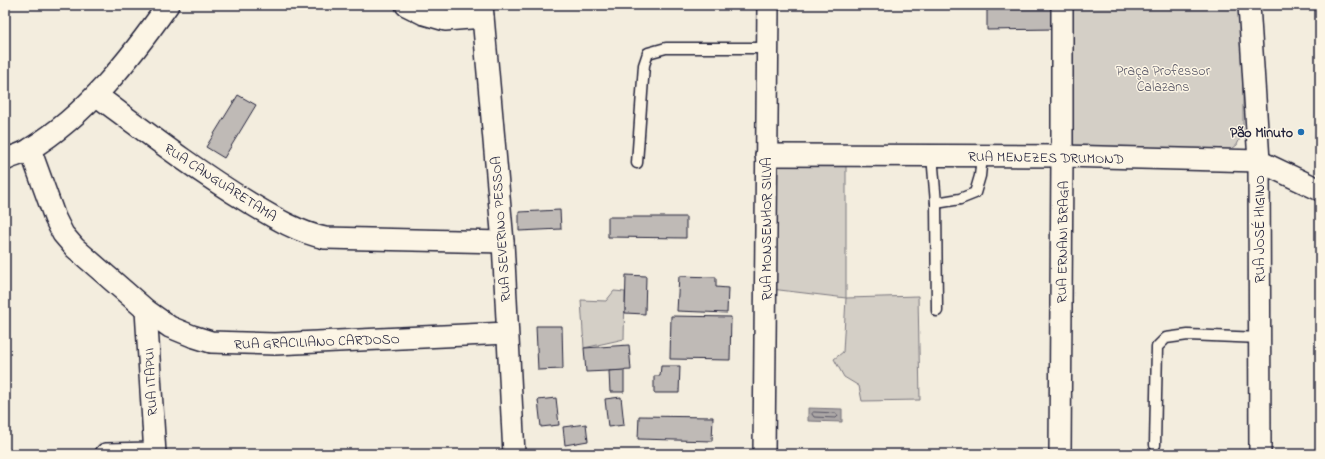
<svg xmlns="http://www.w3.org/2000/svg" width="1325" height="459" font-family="'Indie Flower',sans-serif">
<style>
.green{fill:#d4cfc6;stroke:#7b7880}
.water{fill:#aca7a6;stroke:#75727b}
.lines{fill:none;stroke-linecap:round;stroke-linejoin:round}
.shore{stroke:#595766;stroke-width:1}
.building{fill:#bfbab6;stroke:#22223b}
.lane-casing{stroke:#22223b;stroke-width:13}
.street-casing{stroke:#22223b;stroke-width:24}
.lane{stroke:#fcf5e5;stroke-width:10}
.street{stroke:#fcf5e5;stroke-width:21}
.poi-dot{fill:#1f6fb2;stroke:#fcf5e5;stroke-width:1.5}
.labels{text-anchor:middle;stroke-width:3;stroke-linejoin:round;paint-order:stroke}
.park-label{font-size:14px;fill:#575665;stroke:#fcf5e5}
.poi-label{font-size:14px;font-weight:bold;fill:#22223b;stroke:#fcf5e5;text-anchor:end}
.street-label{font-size:14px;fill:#22223b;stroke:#fcf5e5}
</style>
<rect width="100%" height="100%" fill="#f3edde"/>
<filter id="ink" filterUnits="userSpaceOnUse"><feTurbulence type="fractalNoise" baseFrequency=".025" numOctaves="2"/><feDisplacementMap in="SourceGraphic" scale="8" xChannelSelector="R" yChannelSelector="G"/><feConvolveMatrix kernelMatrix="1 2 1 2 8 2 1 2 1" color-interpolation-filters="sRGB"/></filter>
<g filter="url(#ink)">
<g class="green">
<polygon points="1067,5 1243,5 1243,131 1237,145 1229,151 1077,149 1070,143"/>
<polygon points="777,163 846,166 846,298 918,296 920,400 862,401 859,386 844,377 834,359 843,352 846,298 771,289"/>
<polygon points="614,291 625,292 624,339 584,348 581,300 606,301"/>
</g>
<polygon class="water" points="808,408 842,409 842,422 808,421"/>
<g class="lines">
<polygon class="shore" points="814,412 836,413 838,416 836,418 814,417 812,414"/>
</g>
<g class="building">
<polygon points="931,5 979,5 979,8 931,7"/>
<polygon points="987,5 1054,5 1055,29 987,30"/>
<polygon points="238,95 256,105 224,158 206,147"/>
<polygon points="560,210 561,229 519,231 519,212"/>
<polygon points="608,217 686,217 686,238 608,237"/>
<polygon points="626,275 646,276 645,314 625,313"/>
<polygon points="679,276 716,277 716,287 728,288 727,313 677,311"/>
<polygon points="671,316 731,317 730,360 670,359"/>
<polygon points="536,326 562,326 563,369 538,370"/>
<polygon points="629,345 631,370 586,372 584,348"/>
<polygon points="661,366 680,366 679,393 654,393 654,376 660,376"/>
<polygon points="624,370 624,392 610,392 609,371"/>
<polygon points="621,397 624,425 608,427 605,399"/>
<polygon points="556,398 559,425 541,427 538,400"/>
<polygon points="639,416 713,417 712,441 638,439"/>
<polygon points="586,424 588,441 565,445 563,427"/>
<polygon points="589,449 590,454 545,454 544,453"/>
</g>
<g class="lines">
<defs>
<g id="lane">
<polyline points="932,155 936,203 937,311"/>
<polyline points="637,163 644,65 648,53 666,48 768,48"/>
<polyline points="936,203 960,199 975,193 980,176 982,156"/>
<polyline points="1155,445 1157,347 1166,338 1188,335 1260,338"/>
</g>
<g id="street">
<polyline points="406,5 424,14 445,20 483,17"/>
<polyline points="482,5 503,242 514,454"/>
<polyline points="1249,5 1259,161 1260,454"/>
<path d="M96 95C146 132 195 170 248 202 273 217 297 232 325 238L503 242"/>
<polyline points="30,149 55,218 63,234 75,248 146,310 170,327 192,336 211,342 275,344 507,333"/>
<polyline points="766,155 1062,156 1259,161 1320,190"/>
<path d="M5 160C13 156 23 154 30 149 87 114 130 59 168 5"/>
<polyline points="146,310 155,454"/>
<polyline points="106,454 155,453"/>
<polyline points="764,454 768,5"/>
<polyline points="1060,454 1062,156 1062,5"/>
</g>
</defs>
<use href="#lane" class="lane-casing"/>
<use href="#street" class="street-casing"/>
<use href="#lane" class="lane"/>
<use href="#street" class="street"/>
</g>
</g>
<circle class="poi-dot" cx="1301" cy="132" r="4"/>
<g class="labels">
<g class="park-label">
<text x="1163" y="75">Praça Professor<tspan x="1163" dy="16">Calazans</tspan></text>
</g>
<g class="poi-label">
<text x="1293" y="137">Pão Minuto</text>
</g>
<g class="street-label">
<text transform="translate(1046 157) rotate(1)" y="5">RUA MENEZES DRUMOND</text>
<text transform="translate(221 182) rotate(33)" y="5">RUA CANGUARETAMA</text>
<text transform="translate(500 229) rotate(-94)" y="5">RUA SEVERINO PESSOA</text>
<text transform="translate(766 229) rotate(-90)" y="5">RUA MONSENHOR SILVA</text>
<text transform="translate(1259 229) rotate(-90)" y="5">RUA JOSÉ HIGINO</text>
<text transform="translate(1062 242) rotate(-89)" y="5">RUA ERNANI BRAGA</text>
<text transform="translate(317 341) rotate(-2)" y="5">RUA GRACILIANO CARDOSO</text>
<text transform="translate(150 382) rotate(-93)" y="5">RUA ITAPUI</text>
</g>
</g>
<rect width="1325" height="459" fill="none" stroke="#fcf5e5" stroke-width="20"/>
<rect x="10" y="10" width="1305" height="439" fill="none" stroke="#22223b" stroke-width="1.5" filter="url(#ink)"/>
</svg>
